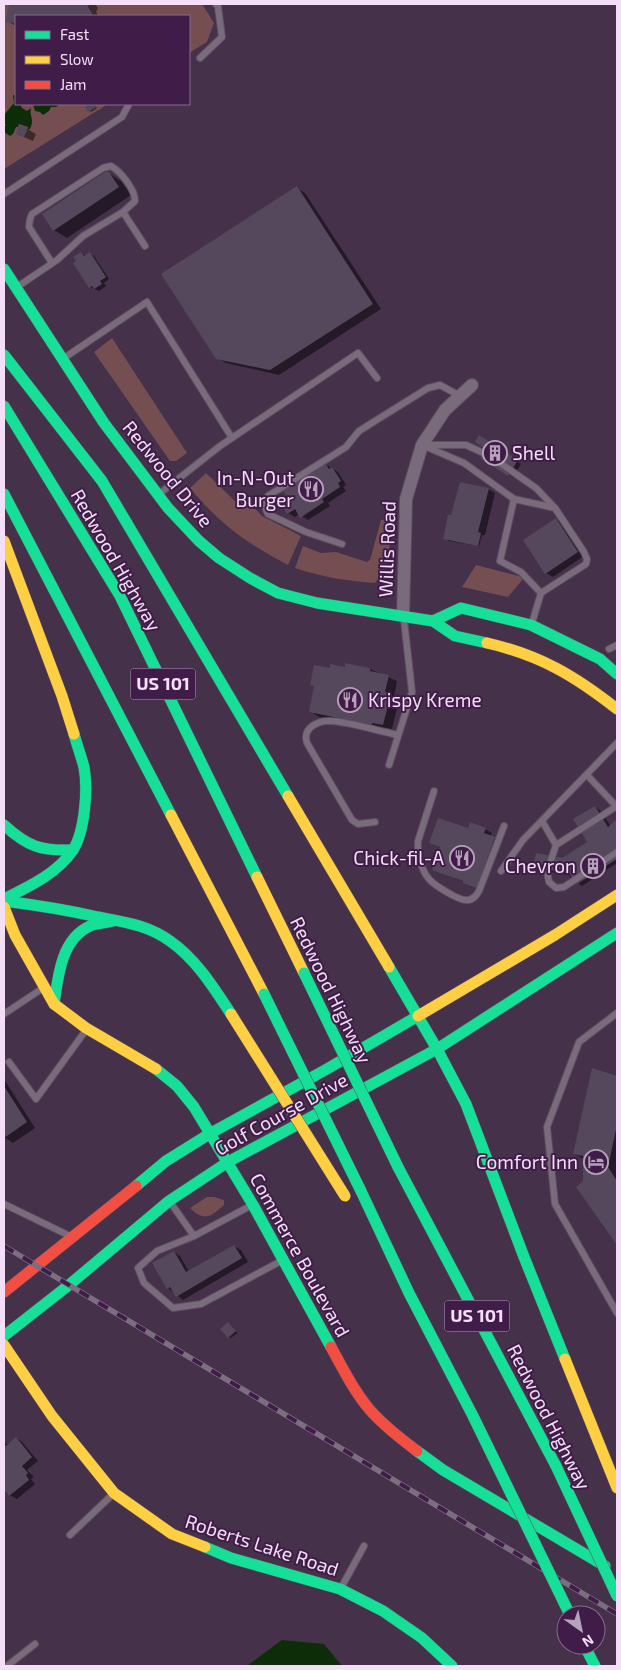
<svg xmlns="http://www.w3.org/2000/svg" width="621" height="1670" font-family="'Exo 2',sans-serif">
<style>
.green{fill:#744e50}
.water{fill:#0d2d08}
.shadow{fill:#0007}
.building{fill:#55485d}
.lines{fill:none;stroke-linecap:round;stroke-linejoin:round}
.lane-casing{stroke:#5e4e61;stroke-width:8}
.street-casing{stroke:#5e4e61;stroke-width:14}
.fast-casing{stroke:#5e4e61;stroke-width:12}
.slow-casing{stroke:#5e4e61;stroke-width:12}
.jam-casing{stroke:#5e4e61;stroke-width:12}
.lane{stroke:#7a6b7c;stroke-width:6}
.street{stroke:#7a6b7c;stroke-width:12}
.fast{stroke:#16e098;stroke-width:11}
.slow{stroke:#ffcf43;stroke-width:11}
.jam{stroke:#f24e42;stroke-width:11}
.rail-casing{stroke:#7c6d80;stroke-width:5.5}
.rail{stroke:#401d48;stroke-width:4;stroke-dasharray:11;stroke-linecap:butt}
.fast-bridge-casing{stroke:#5e4e61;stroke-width:12;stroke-linecap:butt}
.slow-bridge-casing{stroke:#5e4e61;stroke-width:12;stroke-linecap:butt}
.fast-bridge{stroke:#16e098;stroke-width:11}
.slow-bridge{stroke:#ffcf43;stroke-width:11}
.labels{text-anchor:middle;stroke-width:4;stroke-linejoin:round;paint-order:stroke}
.shield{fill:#401d48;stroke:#bea4c3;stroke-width:1}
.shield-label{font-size:18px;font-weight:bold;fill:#f4def8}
.poi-label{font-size:19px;fill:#f4def8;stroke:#401d48;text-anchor:end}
.street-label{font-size:19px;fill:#f4def8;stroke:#401d48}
</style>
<rect width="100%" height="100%" fill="#453149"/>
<g class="green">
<polygon points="4,4 202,4 214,23 207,42 189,53 189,16 16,16 16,104 108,104 4,169"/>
<polygon points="112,338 187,453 176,461 170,461 94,352"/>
<path d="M206 473 238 504 247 500 262 516 301 536 288 565C246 543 221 525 190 488Z"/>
<path d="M392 519 388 566 375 583C347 581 322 577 295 568L303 546 321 553 336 552 367 562 370 560 381 520Z"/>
<polygon points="476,565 519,576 523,579 508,597 462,587"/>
<path d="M207 1197H214L224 1200V1205C211 1217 204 1222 190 1208Z"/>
</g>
<g class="water">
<path d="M13 95H16V104H20L22 108 27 111 31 108C29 116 35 119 30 129L27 130 28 127 19 124 18 127H16L13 134 10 136 4 132V126L6 125 4 122V115L14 103Z"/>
<polygon points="33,104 60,104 56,107 51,107 49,111 43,115 40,112 35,111"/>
<polygon points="282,1640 324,1644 342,1666 247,1666"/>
</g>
<g class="shadow">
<polygon points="11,4 95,4 98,8 96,12 99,16 16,16 16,26 7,21"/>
<polygon points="92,104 94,104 97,108 91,112 86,107"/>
<polygon points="27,129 36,134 33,141 17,134"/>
<polygon points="108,173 121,181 131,195 67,238 54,230"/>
<polygon points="297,188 305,193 381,309 279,375 226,363 217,358"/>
<polygon points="81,253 86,256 90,254 94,256 109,279 104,283 106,286 99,291 90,287"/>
<polygon points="480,437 521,464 513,477 482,458 488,448"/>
<polygon points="325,464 338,472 346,485 343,487 346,491 328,503 330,506 308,520 299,514 295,517 288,513"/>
<polygon points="488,489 495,493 485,535 482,535 479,546 449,541 444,538"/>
<polygon points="556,519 563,523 584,556 553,577 546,573"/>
<polygon points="346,668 370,669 397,681 394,697 399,700 392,729 381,727 381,729 319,717 310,711 331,669"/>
<polygon points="595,807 601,811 611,827 617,821 617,863 582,886 578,883 573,876 541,870 535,866 562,860 588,842"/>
<polygon points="485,829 492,833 490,836 501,842 483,890 434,869 441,848 430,842 469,830"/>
<polygon points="593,1070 617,1077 617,1243 577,1187 585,1182 584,1159 574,1154"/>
<polygon points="4,1079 35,1128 13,1143 4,1137"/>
<polygon points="234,1246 241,1250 248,1262 183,1300 168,1288 174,1252 180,1256 189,1272"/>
<polygon points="230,1324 237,1333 231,1338 229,1337"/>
<polygon points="16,1438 22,1442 38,1461 27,1470 34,1477 31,1479 35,1484 17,1499 4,1492 4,1442 8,1445"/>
</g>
<g class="building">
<polygon points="8,4 89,4 88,7 92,13 91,16 16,16 16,26 14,23 5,22 9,7 8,6"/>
<polygon points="89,104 94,104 96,107 88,112 85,107"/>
<polygon points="19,124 28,128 24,137 16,134"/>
<polygon points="105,172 109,172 119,187 53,231 42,214"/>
<polygon points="297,186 373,304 270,370 216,359 161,274"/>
<polygon points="81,252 84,256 90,252 106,277 100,281 102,284 94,289 92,286 89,288 73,263 76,261 73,257"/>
<polygon points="479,435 518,460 508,476 480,458 486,449 475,442"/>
<polygon points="325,463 329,469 332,467 341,481 338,483 340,487 322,499 324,502 300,518 295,509 287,514 280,503 287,498 283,490"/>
<polygon points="460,482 489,488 478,532 481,533 478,546 443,539 448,515 451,515"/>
<polygon points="556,518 578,552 545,574 523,540"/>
<polygon points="345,663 370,668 370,671 389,675 385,692 391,693 383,725 372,723 372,725 309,712 314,686 310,685 314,665 330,668 330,664 345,667"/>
<polygon points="595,806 608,827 617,819 617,859 577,884 570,874 533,867 536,853 562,858 587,842 573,819"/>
<polygon points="438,818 468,828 470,822 486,828 484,833 495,837 477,888 463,883 463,881 432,870 440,847 429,843"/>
<polygon points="592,1068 617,1076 617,1125 608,1167 617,1181 617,1245 576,1187 583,1181 583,1156 573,1154"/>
<polygon points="4,1086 27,1122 4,1138"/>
<polygon points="234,1245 242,1258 176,1297 170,1287 167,1289 152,1263 174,1251 186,1272"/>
<polygon points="228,1322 236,1331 228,1338 220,1329"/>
<polygon points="16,1437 32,1457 22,1466 28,1473 26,1475 29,1480 9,1496 6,1492 4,1493 4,1443 6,1446"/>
</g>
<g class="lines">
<defs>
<g id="lane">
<polyline points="200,58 222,37 218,7 216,4"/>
<polyline points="4,194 122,117 129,104"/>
<path d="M52 263 29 227 30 219 32 214 103 168 111 166C121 172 135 189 135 201L123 212"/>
<polyline points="17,287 57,260 83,236 123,212 145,246"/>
<polyline points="64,358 147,302 232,438"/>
<polyline points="422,445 464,463 514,499 500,561 521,572 541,593 532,623"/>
<polyline points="426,445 466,445 490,456 536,488 555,508"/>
<polyline points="159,494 220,446 358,353 377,378"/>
<polyline points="514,499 555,508 584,552 587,559 586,564 541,593"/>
<path d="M342 544 306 532 268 514C264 508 265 502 268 496L346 447 359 431 428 388 440 385 460 396"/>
<polyline points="609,649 617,645"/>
<polyline points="389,765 412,692 404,620"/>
<polyline points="587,775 617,807"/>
<path d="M434 791 418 841C417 852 421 870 429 879 434 885 459 901 467 900 473 900 476 896 479 891L504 826"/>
<polyline points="617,806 556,845 547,872 549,882 556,888 564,887 617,852"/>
<polyline points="542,821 556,845"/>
<path d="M375 822 358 824 352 820 307 743C302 728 318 720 331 721 351 722 377 731 398 735"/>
<polyline points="501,871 523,840 617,743"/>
<polyline points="617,1013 579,1042 547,1127 555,1204 617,1313"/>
<polyline points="4,1014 43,988"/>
<polyline points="9,1062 36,1099 86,1030"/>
<polyline points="170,1202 194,1236"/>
<polyline points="4,1204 70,1236"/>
<polyline points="252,1205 194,1236 157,1251 138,1268 144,1283 173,1308 201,1304 281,1261"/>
<polyline points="70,1535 112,1495"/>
<polyline points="341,1588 364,1546"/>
<polyline points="7,1666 35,1644"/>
</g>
<polyline id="street" points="403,616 406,499 422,445 445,410 472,385"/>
<g id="fast">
<polyline points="4,269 104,423 168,508 199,541 219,558 250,578 278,593 317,603 433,621 455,636 487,643"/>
<polyline points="4,355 102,481 288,796"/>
<polyline points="4,406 120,596 257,877"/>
<polyline points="4,494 171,815"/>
<polyline points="433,621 461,608 531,625 600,659 617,674"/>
<path d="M4 825C28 847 41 851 73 850"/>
<path d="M4 899C28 887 57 874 73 850 85 831 88 789 84 767 81 756 77 745 74 734"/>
<path d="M4 901C36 905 67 910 98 917 124 922 148 925 170 941 196 959 214 988 231 1014"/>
<polyline points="389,967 437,1049 466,1104 524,1257 565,1359"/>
<path d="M54 1004C58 977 61 939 90 926 97 923 106 923 113 921"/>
<polyline points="437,1049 617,933"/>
<polyline points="156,1069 177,1086 194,1107 253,1205 331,1347"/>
<polyline points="398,1167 556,1466"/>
<polyline points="136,1186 166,1161 211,1133 327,1069 418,1016"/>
<polyline points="360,1189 409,1293 473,1416"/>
<polyline points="4,1336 69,1285 169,1201 228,1162 437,1049"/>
<polyline points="417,1451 443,1470 605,1566"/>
<polyline points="205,1547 231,1558 340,1589 383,1611 422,1638 452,1666"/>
<polyline points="584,1645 595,1666"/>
</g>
<g id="slow">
<polyline points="4,541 62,696 74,734"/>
<path d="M487 643C540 655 575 676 617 709"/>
<polyline points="288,796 389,967"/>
<polyline points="171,815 264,994"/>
<polyline points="257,877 304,973"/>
<polyline points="4,907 15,935 54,1004 86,1028 156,1069"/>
<polyline points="418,1016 555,935 617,895"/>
<polyline points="4,1345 52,1416 114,1493 172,1534 205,1547"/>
<polyline points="565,1359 617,1488"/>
</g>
<g id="jam">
<polyline points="4,1292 136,1186"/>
<path d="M331 1347C343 1369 354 1391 370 1410 383 1425 401 1439 417 1451"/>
</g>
</defs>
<use href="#lane" class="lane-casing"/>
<use href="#street" class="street-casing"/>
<use href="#fast" class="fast-casing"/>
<use href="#slow" class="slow-casing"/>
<use href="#jam" class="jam-casing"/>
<use href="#lane" class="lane"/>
<use href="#street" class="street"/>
<use href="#fast" class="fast"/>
<use href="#slow" class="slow"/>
<use href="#jam" class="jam"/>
<defs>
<polyline id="rail" points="4,1246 617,1614"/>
</defs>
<use href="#rail" class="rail-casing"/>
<use href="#rail" class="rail"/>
<defs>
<g id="fast-bridge">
<polyline points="304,973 398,1167"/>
<polyline points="264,994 360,1189"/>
<polyline points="473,1416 570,1615"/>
<polyline points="556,1466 617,1596"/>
</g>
<polyline id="slow-bridge" points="231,1014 345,1196"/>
</defs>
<use href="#fast-bridge" class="fast-bridge-casing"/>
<use href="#slow-bridge" class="slow-bridge-casing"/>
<use href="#fast-bridge" class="fast-bridge"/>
<use href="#slow-bridge" class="slow-bridge"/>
</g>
<defs>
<symbol id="building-ring" viewBox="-11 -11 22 22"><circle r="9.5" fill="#401d48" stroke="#b7a1bb" stroke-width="1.5"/><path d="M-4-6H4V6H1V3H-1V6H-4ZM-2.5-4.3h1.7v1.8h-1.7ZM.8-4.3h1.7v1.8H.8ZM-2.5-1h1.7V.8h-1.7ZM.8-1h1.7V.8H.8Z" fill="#b7a1bb"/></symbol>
<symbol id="restaurant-ring" viewBox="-11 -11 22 22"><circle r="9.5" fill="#401d48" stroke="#b7a1bb" stroke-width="1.5"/><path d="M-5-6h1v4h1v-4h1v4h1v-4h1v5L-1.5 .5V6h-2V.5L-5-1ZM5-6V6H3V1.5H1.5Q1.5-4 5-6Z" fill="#b7a1bb"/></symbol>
<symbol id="hotel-ring" viewBox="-11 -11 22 22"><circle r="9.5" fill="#401d48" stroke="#b7a1bb" stroke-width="1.5"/><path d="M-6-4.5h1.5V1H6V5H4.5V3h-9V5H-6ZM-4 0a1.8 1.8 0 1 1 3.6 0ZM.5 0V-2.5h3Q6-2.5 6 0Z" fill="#b7a1bb"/></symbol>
</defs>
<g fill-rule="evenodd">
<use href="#building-ring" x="481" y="439" width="28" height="28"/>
<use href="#restaurant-ring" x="297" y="475" width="28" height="28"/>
<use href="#restaurant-ring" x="336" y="686" width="28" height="28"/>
<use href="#restaurant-ring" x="448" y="844" width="28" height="28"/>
<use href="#building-ring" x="579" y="852" width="28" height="28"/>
<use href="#hotel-ring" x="582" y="1148" width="28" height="28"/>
</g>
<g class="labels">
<g class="shield">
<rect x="130.5" y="668.5" width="65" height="31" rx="4"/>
<rect x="444.5" y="1300.5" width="65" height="31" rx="4"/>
</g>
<g class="shield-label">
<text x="163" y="690">US 101</text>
<text x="477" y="1322">US 101</text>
</g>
<g class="poi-label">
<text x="512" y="460" text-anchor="start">Shell</text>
<text x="294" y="485">In-N-Out<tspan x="294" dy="22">Burger</tspan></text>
<text x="368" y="707" text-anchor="start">Krispy Kreme</text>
<text x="444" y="865">Chick-fil-A</text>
<text x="576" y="873">Chevron</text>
<text x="578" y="1169">Comfort Inn</text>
</g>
<g class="street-label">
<text transform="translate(168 474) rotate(51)" y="7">Redwood Drive</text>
<text transform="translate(387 549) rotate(-88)" y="7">Willis Road</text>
<text transform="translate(116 560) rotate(60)" y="7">Redwood Highway</text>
<text transform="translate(331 990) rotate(64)" y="7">Redwood Highway</text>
<text transform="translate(281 1114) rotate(-29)" y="7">Golf Course Drive</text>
<text transform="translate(300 1255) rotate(61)" y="7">Commerce Boulevard</text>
<text transform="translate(549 1417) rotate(63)" y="7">Redwood Highway</text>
<text transform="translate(262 1545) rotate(18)" y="7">Roberts Lake Road</text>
</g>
</g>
<rect width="621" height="1670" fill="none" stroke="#f4def8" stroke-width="10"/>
<rect x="15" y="15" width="175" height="90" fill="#401d48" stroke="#886a8e"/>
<rect x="25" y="31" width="25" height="8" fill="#16e098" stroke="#886a8e"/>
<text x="60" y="40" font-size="15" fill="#f4def8">Fast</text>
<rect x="25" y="56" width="25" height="8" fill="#ffcf43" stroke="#886a8e"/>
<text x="60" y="65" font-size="15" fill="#f4def8">Slow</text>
<rect x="25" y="81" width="25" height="8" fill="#f24e42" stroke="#886a8e"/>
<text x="60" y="90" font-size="15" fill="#f4def8">Jam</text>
<g transform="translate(581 1630) rotate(147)"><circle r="24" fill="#401d48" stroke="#886a8e"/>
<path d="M0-4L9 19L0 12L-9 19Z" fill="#b7a1bb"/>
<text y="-8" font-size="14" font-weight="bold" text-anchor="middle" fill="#f4def8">N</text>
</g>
</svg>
